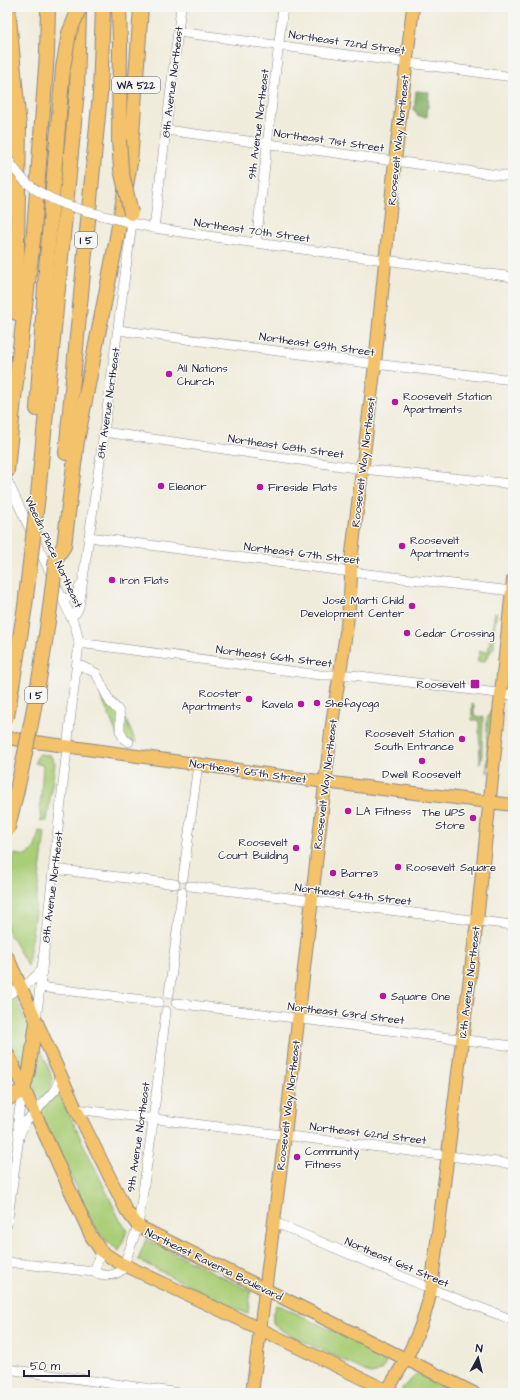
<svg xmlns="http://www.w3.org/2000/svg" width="520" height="1400" font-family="'Architects Daughter',sans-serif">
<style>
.green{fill:#aace77;stroke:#667859}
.forest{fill:#87b168;stroke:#546a52}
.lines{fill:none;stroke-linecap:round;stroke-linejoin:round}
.minor-casing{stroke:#89878b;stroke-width:10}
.major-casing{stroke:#89878b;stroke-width:14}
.highway-casing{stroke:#89878b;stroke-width:16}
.minor{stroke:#fff;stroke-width:9}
.major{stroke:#f3c26a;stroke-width:12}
.highway{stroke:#f3c26a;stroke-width:14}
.minor-bridge-casing{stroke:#89878b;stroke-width:10;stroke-linecap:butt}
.highway-bridge-casing{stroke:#89878b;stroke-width:16;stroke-linecap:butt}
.minor-bridge{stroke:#fff;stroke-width:9}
.highway-bridge{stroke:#f3c26a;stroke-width:14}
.poi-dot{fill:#b5179e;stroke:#f6f6f2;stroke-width:1.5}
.labels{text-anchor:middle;stroke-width:3;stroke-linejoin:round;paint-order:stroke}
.shield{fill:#f6f6f2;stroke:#626272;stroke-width:1}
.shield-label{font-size:10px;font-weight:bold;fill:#22223b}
.street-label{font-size:11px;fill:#22223b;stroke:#f6f6f2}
.poi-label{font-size:11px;fill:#22223b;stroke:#f6f6f2;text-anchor:start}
</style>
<rect width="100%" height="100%" fill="#f6f6f2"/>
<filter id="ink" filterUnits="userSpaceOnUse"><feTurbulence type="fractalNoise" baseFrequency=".025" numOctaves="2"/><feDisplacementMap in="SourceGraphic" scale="8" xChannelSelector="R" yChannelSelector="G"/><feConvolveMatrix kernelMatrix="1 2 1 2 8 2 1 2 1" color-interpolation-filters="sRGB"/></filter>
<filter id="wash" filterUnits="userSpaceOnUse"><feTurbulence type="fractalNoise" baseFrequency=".012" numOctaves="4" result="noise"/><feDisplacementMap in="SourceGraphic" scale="16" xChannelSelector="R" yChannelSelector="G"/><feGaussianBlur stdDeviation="0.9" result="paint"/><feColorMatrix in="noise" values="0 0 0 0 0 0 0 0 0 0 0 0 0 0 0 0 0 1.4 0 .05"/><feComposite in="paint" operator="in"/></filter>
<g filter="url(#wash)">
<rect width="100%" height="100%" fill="#f0ecdb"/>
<g class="green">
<polygon points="495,612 497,613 494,630 494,647 484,662 477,661 480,651 488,652"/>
<polygon points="101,697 118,703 136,742 119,739"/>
<polygon points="472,704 474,705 474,716 483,717 482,756 480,764 479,720 472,720"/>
<polygon points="495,710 488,773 487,773 487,720 490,711"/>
<polygon points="38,754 50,755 55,763 47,821 41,821 40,813 43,765 35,763"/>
<path d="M39 831 45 832 28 966 7 930V885L15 854 26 856C37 848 36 844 39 831Z"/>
<polygon points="15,997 30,1030 23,1072 7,1041 7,1001"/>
<path d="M38 1048C42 1052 44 1057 46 1062 53 1078 56 1089 40 1099L34 1097 29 1086 34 1075Z"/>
<polygon points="59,1093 118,1216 127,1231 119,1251 103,1238 93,1224 40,1112 42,1108"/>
<polygon points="146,1239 251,1291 248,1313 247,1314 138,1260"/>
<path d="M276 1305 281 1306 387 1357C386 1367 380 1373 371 1374L284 1332 273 1323C273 1313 272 1314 276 1305Z"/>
<polygon points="420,1374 458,1393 408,1393 401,1389 415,1376"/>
</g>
<polygon class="forest" points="416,91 429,92 427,117 417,116 417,112 414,111"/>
</g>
<g filter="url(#ink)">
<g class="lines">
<defs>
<g id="minor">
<polyline points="178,32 513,77"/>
<polyline points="166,130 513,177"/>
<polyline points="127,222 154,228 256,243 513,277"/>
<polyline points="154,228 181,7"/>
<polyline points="256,243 283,7"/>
<polyline points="118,330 375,364 513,380"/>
<polyline points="104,432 362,469 513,484"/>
<polyline points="7,480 76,628 79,643 36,1022"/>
<polyline points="89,537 351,572 512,591"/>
<polyline points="63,600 76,594 80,586"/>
<polyline points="70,616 76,613 79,607 104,432 132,223"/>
<polyline points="79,643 320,675 352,675 513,695"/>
<polyline points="77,664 96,673 110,702 118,710 120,715 120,731 124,739 129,742"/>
<polyline points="54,869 175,884"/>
<polyline points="183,878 198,764"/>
<polyline points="190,886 513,925"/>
<polyline points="40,987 159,1002"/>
<polyline points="169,994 182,892"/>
<polyline points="7,995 30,982 42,970"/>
<polyline points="176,1003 513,1046"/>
<polyline points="76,1109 513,1164"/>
<polyline points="19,1136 26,1121 35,1114 41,1105 55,1090 61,1075"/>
<polyline points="274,1222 431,1289 513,1320"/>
<path d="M7 1225 19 1137C16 1120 20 1106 24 1090"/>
<path d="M7 1262 94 1272C104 1276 113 1277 122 1270L138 1226 152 1129 166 1011"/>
<polyline points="94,1272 101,1251"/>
<polyline points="7,1369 180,1393"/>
</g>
<g id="major">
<polyline points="7,738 325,782 513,805"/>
<polyline points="7,956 76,1109 126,1210 138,1226 474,1393"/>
<polyline points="7,1052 91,1236 101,1251 116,1261 260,1329 392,1393"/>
<polyline points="24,1090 29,1071 36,1022"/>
<path d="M252 1393 285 1135 331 732C338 675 352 618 351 561L375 364 395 161 413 7"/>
<path d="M385 1393C407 1361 424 1327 431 1289L477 921 513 580"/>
</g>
<g id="highway">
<polyline points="8,7 19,127 16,313"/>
<polyline points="119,140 120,45 119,7"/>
<polyline points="37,409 46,270 63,68"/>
<polyline points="66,453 100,94 103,7"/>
<polyline points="7,471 14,398 34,232 47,53 48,7"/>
<polyline points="38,495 77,91 79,9"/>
<polyline points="56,558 64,546 77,441 115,248 130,163 141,7"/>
<polyline points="7,1099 24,1090"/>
</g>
</defs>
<use href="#minor" class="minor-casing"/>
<use href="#major" class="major-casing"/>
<use href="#highway" class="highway-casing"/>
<use href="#minor" class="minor"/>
<use href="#major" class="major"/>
<use href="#highway" class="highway"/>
<defs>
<path id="minor-bridge" d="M7 158C13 167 19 176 26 182 53 206 91 212 124 221"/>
<g id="highway-bridge">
<polyline points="63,68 69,33 80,7"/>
<polyline points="119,140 121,169 131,213"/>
<polyline points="7,717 25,606 38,495"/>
<path d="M7 831C30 741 46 650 56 558"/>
</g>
</defs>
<use href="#minor-bridge" class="minor-bridge-casing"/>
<use href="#highway-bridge" class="highway-bridge-casing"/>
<use href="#minor-bridge" class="minor-bridge"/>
<use href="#highway-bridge" class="highway-bridge"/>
</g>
</g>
<g class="poi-dot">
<circle cx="169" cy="374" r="4"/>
<circle cx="395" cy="402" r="4"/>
<circle cx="161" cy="486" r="4"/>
<circle cx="260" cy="487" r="4"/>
<circle cx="402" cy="546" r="4"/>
<circle cx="112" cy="580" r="4"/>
<circle cx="412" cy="606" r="4"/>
<circle cx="407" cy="633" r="4"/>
<rect x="470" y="679" width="10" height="10" rx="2"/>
<circle cx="249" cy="699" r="4"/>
<circle cx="317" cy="703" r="4"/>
<circle cx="301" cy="704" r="4"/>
<circle cx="462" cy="739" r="4"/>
<circle cx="422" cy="761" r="4"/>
<circle cx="348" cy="811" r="4"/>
<circle cx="473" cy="818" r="4"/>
<circle cx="296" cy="848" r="4"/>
<circle cx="398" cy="867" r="4"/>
<circle cx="333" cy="873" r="4"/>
<circle cx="383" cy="996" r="4"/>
<circle cx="297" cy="1157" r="4"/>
</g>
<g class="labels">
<g class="shield">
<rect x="112" y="77" width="48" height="16" rx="3"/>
<rect x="75" y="232" width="22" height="16" rx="3"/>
<rect x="25" y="687" width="22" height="16" rx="3"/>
</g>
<g class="shield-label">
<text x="136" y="89">WA 522</text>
<text x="86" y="244">I 5</text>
<text x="36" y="699">I 5</text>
</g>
<g class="street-label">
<text transform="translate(347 42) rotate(8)" y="4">Northeast 72nd Street</text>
<text transform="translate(172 82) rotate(-83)" y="4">8th Avenue Northeast</text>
<text transform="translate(258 124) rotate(-83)" y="4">9th Avenue Northeast</text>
<text transform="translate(329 140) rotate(8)" y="4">Northeast 71st Street</text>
<text transform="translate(398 140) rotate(-84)" y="4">Roosevelt Way Northeast</text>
<text transform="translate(252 230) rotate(8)" y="4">Northeast 70th Street</text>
<text transform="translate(317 344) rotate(8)" y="4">Northeast 69th Street</text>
<text transform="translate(108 403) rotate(-82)" y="4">8th Avenue Northeast</text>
<text transform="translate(286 446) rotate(8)" y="4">Northeast 68th Street</text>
<text transform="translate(363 462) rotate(-83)" y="4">Roosevelt Way Northeast</text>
<text transform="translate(54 552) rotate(65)" y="4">Weedin Place Northeast</text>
<text transform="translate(302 553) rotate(7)" y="4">Northeast 67th Street</text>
<text transform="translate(274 656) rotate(7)" y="4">Northeast 66th Street</text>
<text transform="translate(248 771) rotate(8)" y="4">Northeast 65th Street</text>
<text transform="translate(325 784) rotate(-83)" y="4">Roosevelt Way Northeast</text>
<text transform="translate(52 887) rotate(-83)" y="4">8th Avenue Northeast</text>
<text transform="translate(353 894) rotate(7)" y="4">Northeast 64th Street</text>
<text transform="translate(469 982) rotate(-83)" y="4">12th Avenue Northeast</text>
<text transform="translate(346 1013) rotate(7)" y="4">Northeast 63rd Street</text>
<text transform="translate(288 1105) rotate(-83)" y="4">Roosevelt Way Northeast</text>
<text transform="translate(368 1133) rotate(7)" y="4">Northeast 62nd Street</text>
<text transform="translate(138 1137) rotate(-82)" y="4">9th Avenue Northeast</text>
<text transform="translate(397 1262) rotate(23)" y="4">Northeast 61st Street</text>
<text transform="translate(214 1264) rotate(26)" y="4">Northeast Ravenna Boulevard</text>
</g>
<g class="poi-label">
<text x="177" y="372">All Nations<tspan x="177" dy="13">Church</tspan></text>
<text x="403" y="400">Roosevelt Station<tspan x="403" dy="13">Apartments</tspan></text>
<text x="169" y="490">Eleanor</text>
<text x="268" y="491">Fireside Flats</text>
<text x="410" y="544">Roosevelt<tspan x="410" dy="13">Apartments</tspan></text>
<text x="120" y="584">Iron Flats</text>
<text x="404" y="604" text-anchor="end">José Martí Child<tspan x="404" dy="13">Development Center</tspan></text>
<text x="415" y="637">Cedar Crossing</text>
<text x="466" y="688" text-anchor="end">Roosevelt</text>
<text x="241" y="697" text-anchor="end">Rooster<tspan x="241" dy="13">Apartments</tspan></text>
<text x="325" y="707">Shefayoga</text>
<text x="293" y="708" text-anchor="end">Kavela</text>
<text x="454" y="737" text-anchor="end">Roosevelt Station<tspan x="454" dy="13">South Entrance</tspan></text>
<text x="422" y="778" text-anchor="middle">Dwell Roosevelt</text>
<text x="356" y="815">LA Fitness</text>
<text x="465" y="816" text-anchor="end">The UPS<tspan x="465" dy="13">Store</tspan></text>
<text x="288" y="846" text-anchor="end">Roosevelt<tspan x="288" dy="13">Court Building</tspan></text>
<text x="406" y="871">Roosevelt Square</text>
<text x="341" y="877">Barre3</text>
<text x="391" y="1000">Square One</text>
<text x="305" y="1155">Community<tspan x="305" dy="13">Fitness</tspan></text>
</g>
</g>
<rect width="520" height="1400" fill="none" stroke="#f6f6f2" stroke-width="24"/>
<g transform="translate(478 1358) rotate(7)" stroke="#f6f6f2" stroke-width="3" paint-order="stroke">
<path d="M0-3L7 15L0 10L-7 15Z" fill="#22223b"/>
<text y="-6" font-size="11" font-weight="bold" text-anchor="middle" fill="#22223b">N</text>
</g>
<path d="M24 1370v6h65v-6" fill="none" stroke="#22223b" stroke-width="2"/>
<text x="30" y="1370" font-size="12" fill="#22223b" stroke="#f6f6f2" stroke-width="3" paint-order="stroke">50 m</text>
</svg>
